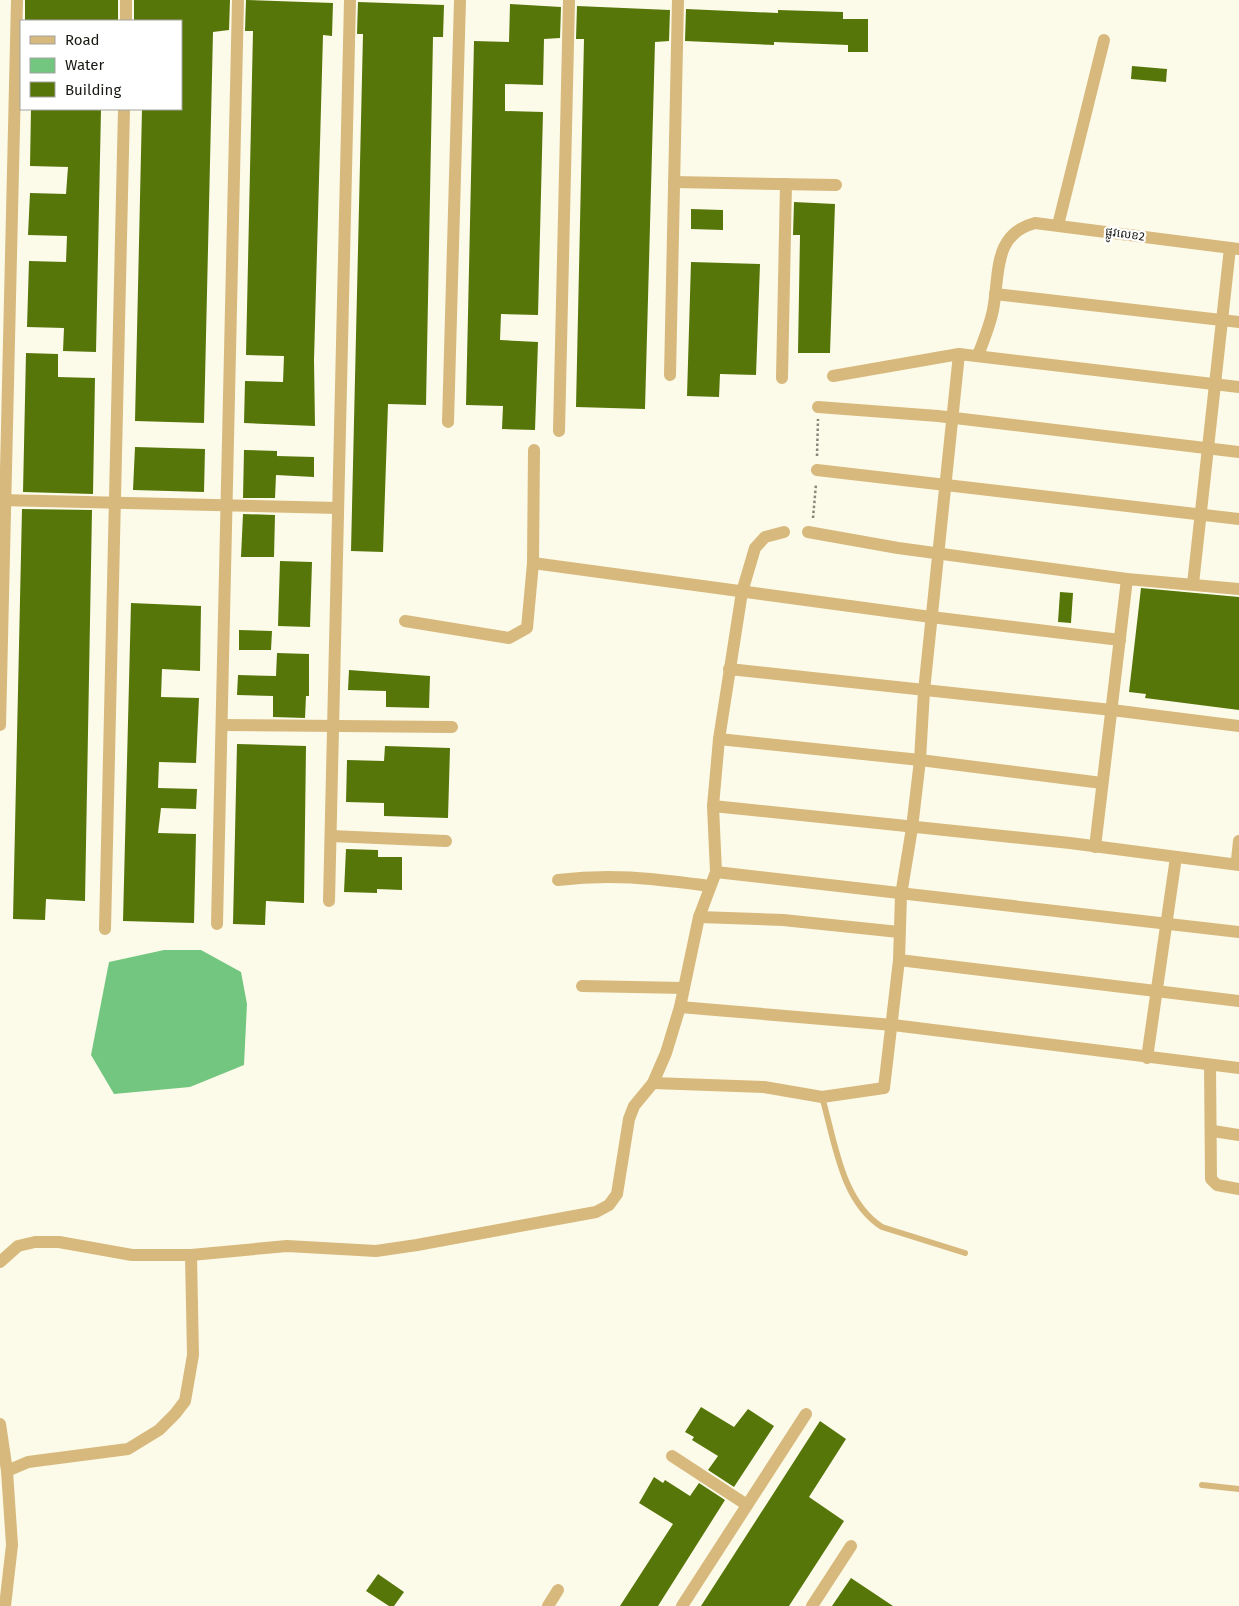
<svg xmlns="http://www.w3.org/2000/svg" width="1239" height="1606" font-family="'Fira Sans','Noto Sans Khmer',sans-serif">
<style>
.water{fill:#73c680}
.building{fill:#567609}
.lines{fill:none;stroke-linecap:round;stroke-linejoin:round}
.path{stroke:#87867b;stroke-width:2.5;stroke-dasharray:2.5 2.5;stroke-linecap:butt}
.service{stroke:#d8b97d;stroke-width:6}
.minor{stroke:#d8b97d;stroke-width:12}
.labels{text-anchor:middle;stroke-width:4.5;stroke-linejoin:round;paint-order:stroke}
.street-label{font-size:12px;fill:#1a1a14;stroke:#fff}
</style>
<rect width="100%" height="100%" fill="#fcfbe9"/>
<polygon class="water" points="164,950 201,950 241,972 247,1004 244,1065 190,1087 114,1094 91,1055 109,962"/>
<g class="building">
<rect x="25" y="0" width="93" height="21"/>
<polygon points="134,0 230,0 229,30 213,32 204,423 135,421 142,109 181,109 181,21 134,21"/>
<polygon points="246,0 333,3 332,36 323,35 314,360 315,426 244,423 245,381 283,382 284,356 246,355 253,31 245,31"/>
<polygon points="358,2 444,5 443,37 433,37 426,405 388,404 383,552 351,551 363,34 357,34"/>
<polygon points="510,4 561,7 560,38 544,39 543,85 505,84 505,111 543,112 538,315 501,314 500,340 538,342 535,430 502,429 503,406 466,405 474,41 509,42"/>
<polygon points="577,6 670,10 669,41 655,42 645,409 576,407 584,39 576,39"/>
<polygon points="686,9 778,13 778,10 843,12 843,19 868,19 868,52 848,52 848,45 774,42 774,45 685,41"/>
<polygon points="1132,66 1167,69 1166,82 1131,79"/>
<polygon points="31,109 101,109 96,352 63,351 64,328 27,327 29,261 66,262 67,236 28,235 30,193 66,194 68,167 30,166"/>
<polygon points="794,202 835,204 830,353 798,353 800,235 793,235"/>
<polygon points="691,209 723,210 723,230 691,229"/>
<polygon points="691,262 760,264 756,375 720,374 719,397 687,396"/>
<polygon points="26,353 58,354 58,377 95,378 93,494 23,492"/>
<polygon points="135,447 205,449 204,492 133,490"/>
<polygon points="244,450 277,451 277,456 314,457 314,477 276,475 275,498 243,498"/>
<polygon points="22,509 92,510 85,901 46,899 45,920 13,919"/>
<polygon points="243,514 275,515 274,557 241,557"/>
<polygon points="280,561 312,562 310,627 278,626"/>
<polygon points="1141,588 1239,597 1239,710 1145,698 1146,694 1129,692"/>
<polygon points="1060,592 1073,593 1071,623 1058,622"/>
<polygon points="131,603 201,606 200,671 162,669 161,697 199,698 196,763 159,762 158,788 197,789 196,809 161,808 158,833 196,834 194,923 123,921"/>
<polygon points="239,630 272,631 271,650 239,650"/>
<polygon points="277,653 309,654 309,696 306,696 305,718 273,717 273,696 237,695 238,675 276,676"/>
<polygon points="349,670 430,676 429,708 386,707 386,691 348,690"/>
<polygon points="237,744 306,746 304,903 266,901 265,925 233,924"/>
<polygon points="385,746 450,748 448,818 384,816 384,803 346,802 347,760 384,761"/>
<polygon points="346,849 378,850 378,857 402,857 402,890 377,889 377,893 344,892"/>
<polygon points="701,1407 734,1427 748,1409 774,1426 734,1487 708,1470 718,1456 692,1440 694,1437 685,1432"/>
<polygon points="820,1421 846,1439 809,1497 844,1521 789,1606 701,1606"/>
<polygon points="654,1477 663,1483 665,1480 690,1496 699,1483 725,1500 658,1606 620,1606 673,1524 639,1503"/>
<polygon points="378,1574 404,1592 394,1606 389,1606 366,1591"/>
<polygon points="851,1578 893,1606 832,1606"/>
</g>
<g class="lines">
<g class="path">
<polyline points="817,456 818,419"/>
<polyline points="813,518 816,484"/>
</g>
<g class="service">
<path d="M822 1097C835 1141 841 1201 882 1227L965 1253"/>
<polyline points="1202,1485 1239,1489"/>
</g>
<g class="minor">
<polyline points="126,21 126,0"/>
<polyline points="674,182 836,185"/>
<polyline points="1058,225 1104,40"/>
<polyline points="995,294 1239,322"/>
<path d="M978 355C984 340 990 325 993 310 1000 275 992 234 1035 223L1239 249"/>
<polyline points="670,375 678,0"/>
<polyline points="833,376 959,354 1239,387"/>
<polyline points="782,378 786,184"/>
<polyline points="818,407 938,416 1239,452"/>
<polyline points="448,422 460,0"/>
<polyline points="559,431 569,0"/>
<polyline points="817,470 1239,519"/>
<polyline points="0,500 338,508"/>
<polyline points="808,532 898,548 1127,579 1239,589"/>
<polyline points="533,563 931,617 1120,640"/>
<polyline points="1193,584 1230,248"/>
<polyline points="405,621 509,638 527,628 533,563 534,450"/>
<polyline points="729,669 1112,710 1239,726"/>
<polyline points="0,725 17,0"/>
<polyline points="222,725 452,727"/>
<polyline points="719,739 920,760 1102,783"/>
<polyline points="713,806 1070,843 1239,865"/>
<polyline points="331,836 446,841"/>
<polyline points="1095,847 1127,579"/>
<polyline points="1233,864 1237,860 1239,841"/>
<polyline points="716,872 1239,932"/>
<path d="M558 880C615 873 655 879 710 886"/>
<polyline points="329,901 350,0"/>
<polyline points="699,917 783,920 899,932"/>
<polyline points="217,924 238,0"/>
<polyline points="105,929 124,109"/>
<polyline points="899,960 1239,1001"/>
<polyline points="582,986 684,988"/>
<polyline points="680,1007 893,1025 1239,1068"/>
<polyline points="1147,1058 1176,857"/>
<polyline points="1210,1065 1211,1179 1217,1185 1239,1189"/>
<polyline points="653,1083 764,1087 822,1097 884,1088 899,960 901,895 912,828 920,760 924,691 959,354"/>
<polyline points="1213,1131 1239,1135"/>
<polyline points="0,1262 18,1246 35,1242 59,1242 132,1255 191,1255 287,1246 376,1251 417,1245 596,1212 609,1205 617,1194 629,1119 634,1106 653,1083 666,1053 680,1007 699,917 716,872 713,806 719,739 742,592 755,548 765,537 784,532"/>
<polyline points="0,1424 7,1471 12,1545 5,1606"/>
<polyline points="672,1456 747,1505"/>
<polyline points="7,1471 28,1462 128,1449 159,1430 175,1414 185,1401 193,1355 191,1255"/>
<polyline points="548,1606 558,1590"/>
<polyline points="682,1606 806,1414"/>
<polyline points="812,1606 851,1546"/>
</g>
</g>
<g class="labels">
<g class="street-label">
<text transform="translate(1125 234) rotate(8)" y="4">ផ្លូវលេខ2</text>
</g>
</g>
<rect x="20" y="20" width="162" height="90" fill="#ffffff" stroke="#a3a3a1"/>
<rect x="30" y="36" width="25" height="8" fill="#d8b97d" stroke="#a3a3a1"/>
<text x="65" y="45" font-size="15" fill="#1a1a14">Road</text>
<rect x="30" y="58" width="25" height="15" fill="#73c680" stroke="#a3a3a1"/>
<text x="65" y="70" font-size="15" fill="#1a1a14">Water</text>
<rect x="30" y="82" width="25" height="15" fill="#567609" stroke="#a3a3a1"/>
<text x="65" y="95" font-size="15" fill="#1a1a14">Building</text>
</svg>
